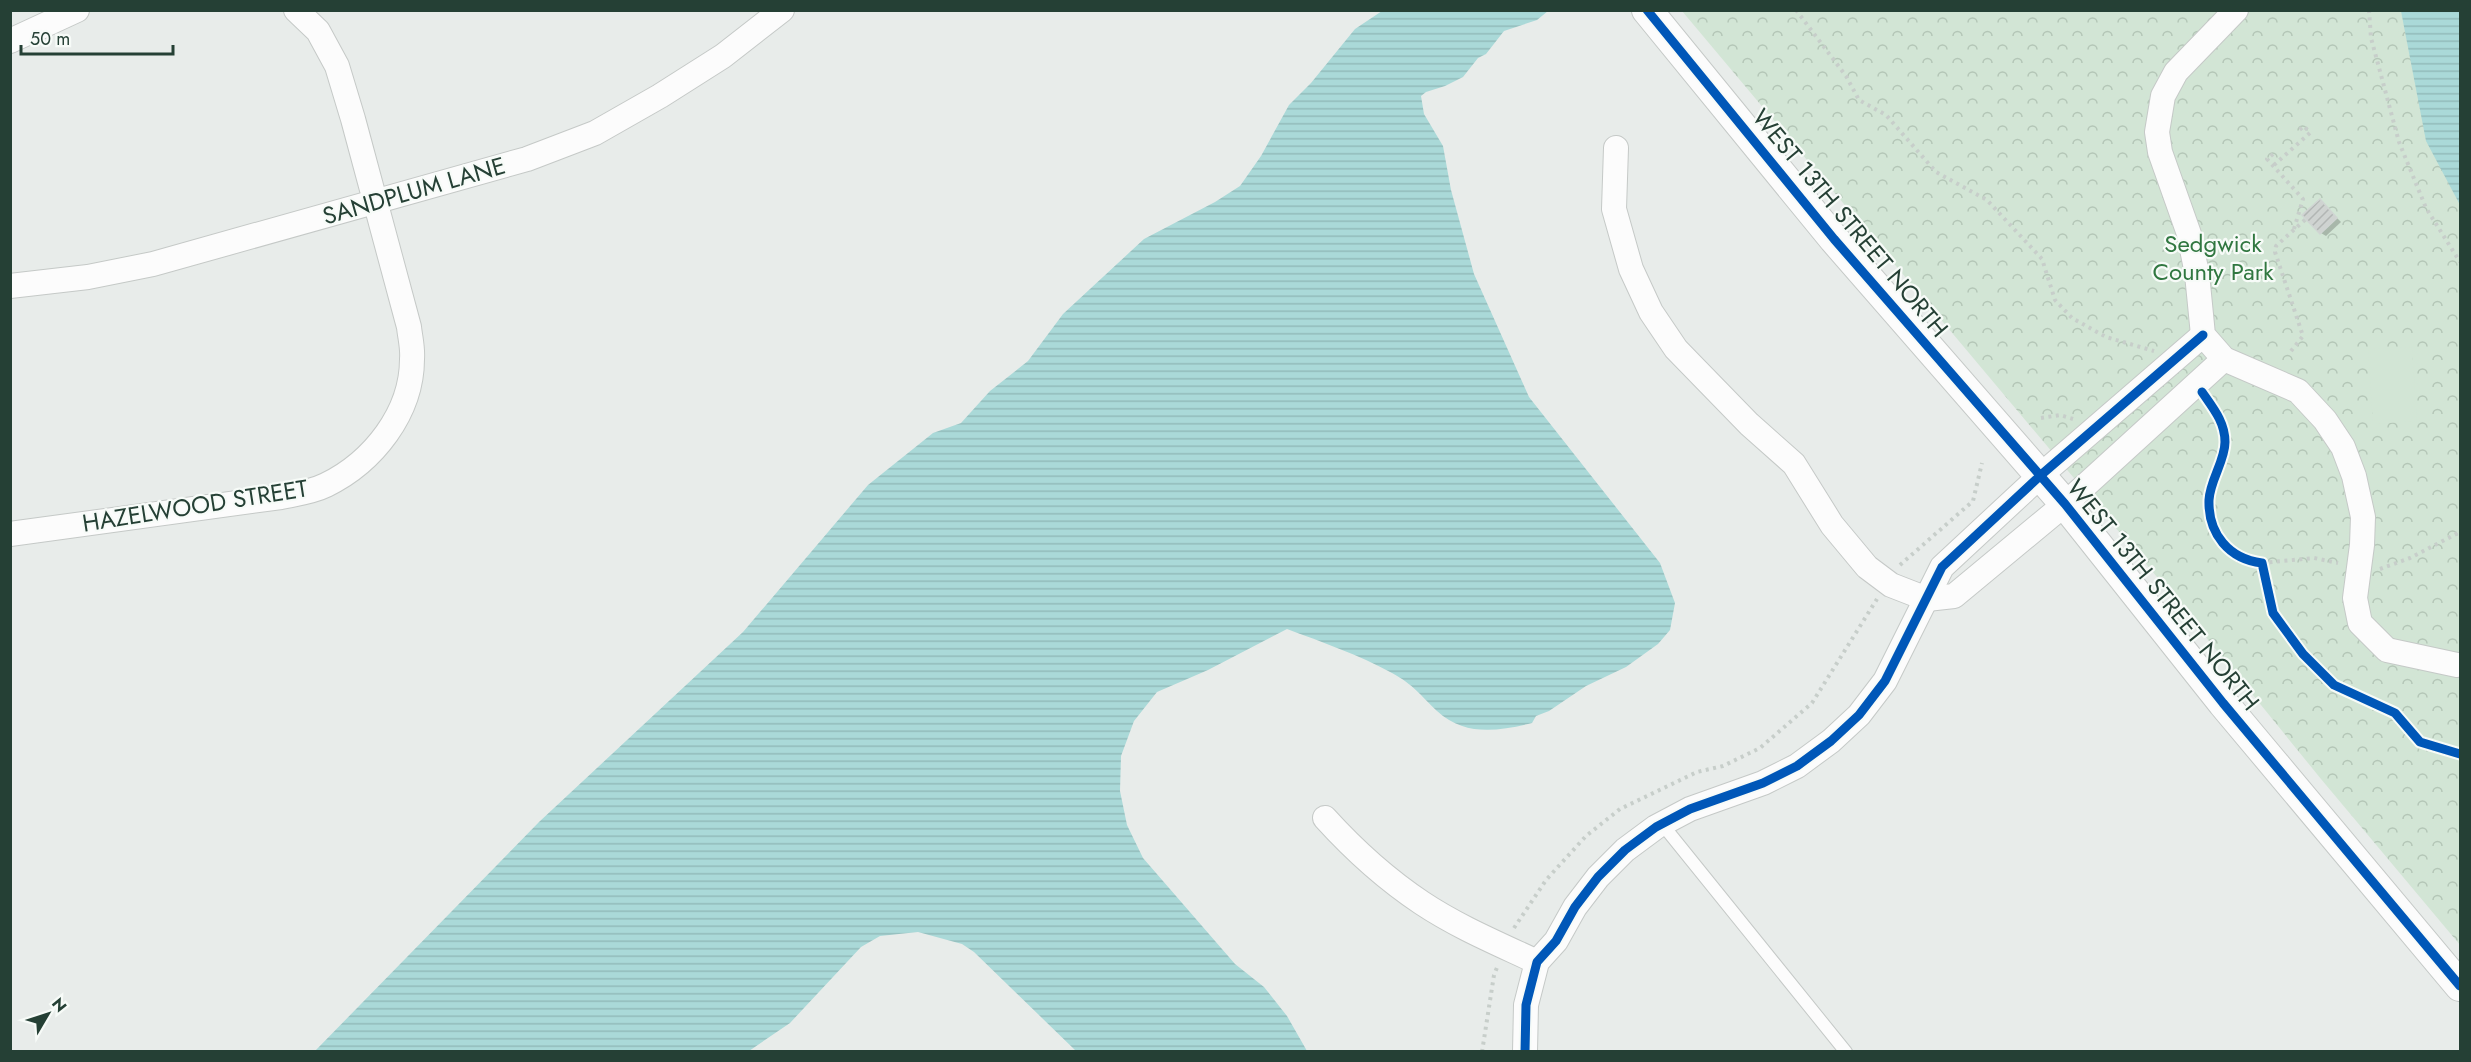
<svg xmlns="http://www.w3.org/2000/svg" width="2471" height="1062" font-family="Jost,sans-serif">
<style>
.forest{fill:url(#forest-crowns)}
.pitch{fill:#d2e5d5}
.water{fill:url(#water-rules)}
.shadow{fill:#0003}
.building{fill:url(#building-hatch);stroke:#d0d5d3;stroke-width:1.5}
.lines{fill:none;stroke-linecap:round;stroke-linejoin:round}
.service-casing{stroke:#c5c9c7;stroke-width:14}
.minor-casing{stroke:#c5c9c7;stroke-width:26}
.tertiary-casing{stroke:#c5c9c7;stroke-width:32}
.path{stroke:#c7ceca;stroke-width:4;stroke-dasharray:3 4.5;stroke-linecap:butt}
.service{stroke:#fcfcfc;stroke-width:12}
.minor{stroke:#fcfcfc;stroke-width:24}
.tertiary{stroke:#fcfcfc;stroke-width:30}
.cycleway-casing{stroke:#f7fbf8;stroke-width:13}
.cycleway{stroke:#0057b8;stroke-width:9}
.labels{text-anchor:middle;stroke-width:4.5;stroke-linejoin:round;paint-order:stroke}
.street-label{font-size:24px;fill:#254035;stroke:#f7fbf8}
.park-label{font-size:24px;fill:#307740;stroke:#f7fbf8}
</style>
<defs>
<pattern id="forest-crowns" width="20" height="18" patternUnits="userSpaceOnUse" patternTransform="scale(1.5)"><rect width="20" height="18" fill="#d2e5d5"/><path d="M2 6a3 3 0 1 1 6 0M12 15a3 3 0 1 1 6 0" fill="none" stroke="#b4c6b7"/></pattern>
<pattern id="water-rules" width="6" height="5" patternUnits="userSpaceOnUse" patternTransform="scale(1.5)"><rect width="6" height="5" fill="#aad9d8"/><path d="M0 2.5h6" fill="none" stroke="#92bbba"/></pattern>
<pattern id="building-hatch" width="6" height="6" patternUnits="userSpaceOnUse" patternTransform="scale(1.5)"><rect width="6" height="6" fill="#cfd3d1"/><path d="M-1 1l2-2M0 6l6-6M5 7l2-2" fill="none" stroke="#b2b6b4"/></pattern>
</defs>
<rect width="100%" height="100%" fill="#e8ecea"/>
<polygon class="forest" points="1682,11 2460,11 2460,945 2321,779 2157,577"/>
<polygon class="pitch" points="2412,347 2417,421 2373,424 2368,349"/>
<g class="water">
<path d="M1382 11H1548L1537 20 1504 31 1486 54 1478 58 1463 77 1445 86 1426 92 1421 96 1424 114 1443 146 1451 190 1474 274 1529 397 1660 563 1675 603 1670 630 1658 644 1626 667 1586 686 1549 711 1536 716 1532 723C1498 731 1466 737 1437 711 1420 695 1414 685 1392 673 1359 655 1322 642 1287 629L1208 670 1157 692 1134 721 1121 756 1120 791 1127 825 1143 858 1235 964 1264 987 1287 1016 1307 1051H1076L974 952 962 944 918 932 880 936 861 947 790 1023 749 1051H315L539 822 743 632 868 485 933 433 961 423 990 391 1028 361 1063 314 1144 239 1215 202 1240 186 1261 156 1289 105 1311 83 1355 29Z"/>
<polygon points="2401,11 2460,11 2460,205 2426,141"/>
</g>
<polygon class="shadow" points="2320,201 2341,222 2326,236 2321,233"/>
<polygon class="building" points="2320,199 2337,218 2320,234 2302,215"/>
<g class="lines">
<defs>
<polyline id="service" points="1662,824 1846,1052"/>
<g id="minor">
<polyline points="2236,10 2176,72 2163,96 2157,132 2160,152 2189,234 2197,274 2203,335 2224,359 2298,391 2325,420 2343,447 2354,476 2363,517 2362,545 2355,598 2360,623 2387,650 2457,665"/>
<polyline points="10,41 77,10"/>
<polyline points="1616,148 1614,209 1631,269 1651,312 1676,349 1749,424 1794,464 1832,525 1867,567 1891,585 1927,599 1954,596 2065,504 2224,359"/>
<polyline points="10,286 88,277 153,264 527,159 595,133 660,96 723,56 782,10"/>
<path d="M10 534 281 497C295 494 312 492 326 485 373 462 412 413 412 359 413 348 410 337 409 327L353 119 337 66 318 31 296 10"/>
<path d="M1325 818C1354 850 1386 879 1422 903 1458 927 1499 944 1537 962"/>
<polyline points="1525,1052 1526,1005 1537,962 1556,941 1575,907 1598,877 1625,850 1656,827 1690,809 1763,783 1797,766 1831,741 1859,715 1885,681 1942,567 2041,475 2203,335"/>
</g>
<polyline id="tertiary" points="1647,10 1834,239 2065,504 2223,703 2460,986"/>
</defs>
<use href="#service" class="service-casing"/>
<use href="#minor" class="minor-casing"/>
<use href="#tertiary" class="tertiary-casing"/>
<g class="path">
<polyline points="1796,10 1846,76 1859,100 1886,115 1936,172 1987,200 2042,259 2055,300 2072,318 2106,337 2154,351"/>
<polyline points="2369,10 2371,38 2399,142 2426,208 2460,262"/>
<polyline points="2273,154 2267,159 2303,199 2294,229"/>
<polyline points="2274,165 2310,133 2304,126 2298,131"/>
<polyline points="2291,351 2303,336 2275,252 2276,246 2306,219"/>
<polyline points="2041,418 2060,415 2073,419"/>
<polyline points="2262,563 2314,558 2338,563"/>
<polyline points="1900,565 1973,501 1982,463"/>
<polyline points="2380,569 2410,558 2460,532"/>
<polyline points="1514,928 1546,880 1586,836 1620,809 1697,772 1723,766 1760,748 1812,703 1877,599"/>
<polyline points="1482,1052 1494,975 1498,965"/>
</g>
<use href="#service" class="service"/>
<use href="#minor" class="minor"/>
<use href="#tertiary" class="tertiary"/>
<defs>
<g id="cycleway">
<polyline points="1647,10 1834,239 2065,504 2223,703 2460,986"/>
<path d="M2202 392C2213 408 2225 422 2225 442 2225 461 2210 480 2209 500 2208 534 2229 559 2262 563L2273 613 2303 654 2334 685 2395 713 2420 742 2460 754"/>
<polyline points="1525,1052 1526,1005 1537,962 1556,941 1575,907 1598,877 1625,850 1656,827 1690,809 1763,783 1797,766 1831,741 1859,715 1885,681 1942,567 2041,475 2203,335"/>
</g>
</defs>
<use href="#cycleway" class="cycleway-casing"/>
<use href="#cycleway" class="cycleway"/>
</g>
<g class="labels">
<g class="street-label">
<text transform="translate(414 191) rotate(-16)" y="8">SANDPLUM LANE</text>
<text transform="translate(1850 223) rotate(50)" y="8">WEST 13TH STREET NORTH</text>
<text transform="translate(195 506) rotate(-9)" y="8">HAZELWOOD STREET</text>
<text transform="translate(2163 595) rotate(51)" y="8">WEST 13TH STREET NORTH</text>
</g>
<g class="park-label">
<text x="2213" y="252">Sedgwick<tspan x="2213" dy="28">County Park</tspan></text>
</g>
</g>
<rect width="2471" height="1062" fill="none" stroke="#254035" stroke-width="24"/>
<g transform="translate(48 1014) rotate(51)" stroke="#f7fbf8" stroke-width="4.5" paint-order="stroke">
<path d="M0-4.5L10 22L0 15L-10 22Z" fill="#254035"/>
<text y="-9" font-size="16" font-weight="bold" text-anchor="middle" fill="#254035">N</text>
</g>
<path d="M21 45v9h152v-9" fill="none" stroke="#254035" stroke-width="3"/>
<text x="30" y="45" font-size="18" fill="#254035" stroke="#f7fbf8" stroke-width="4.5" paint-order="stroke">50 m</text>
</svg>
